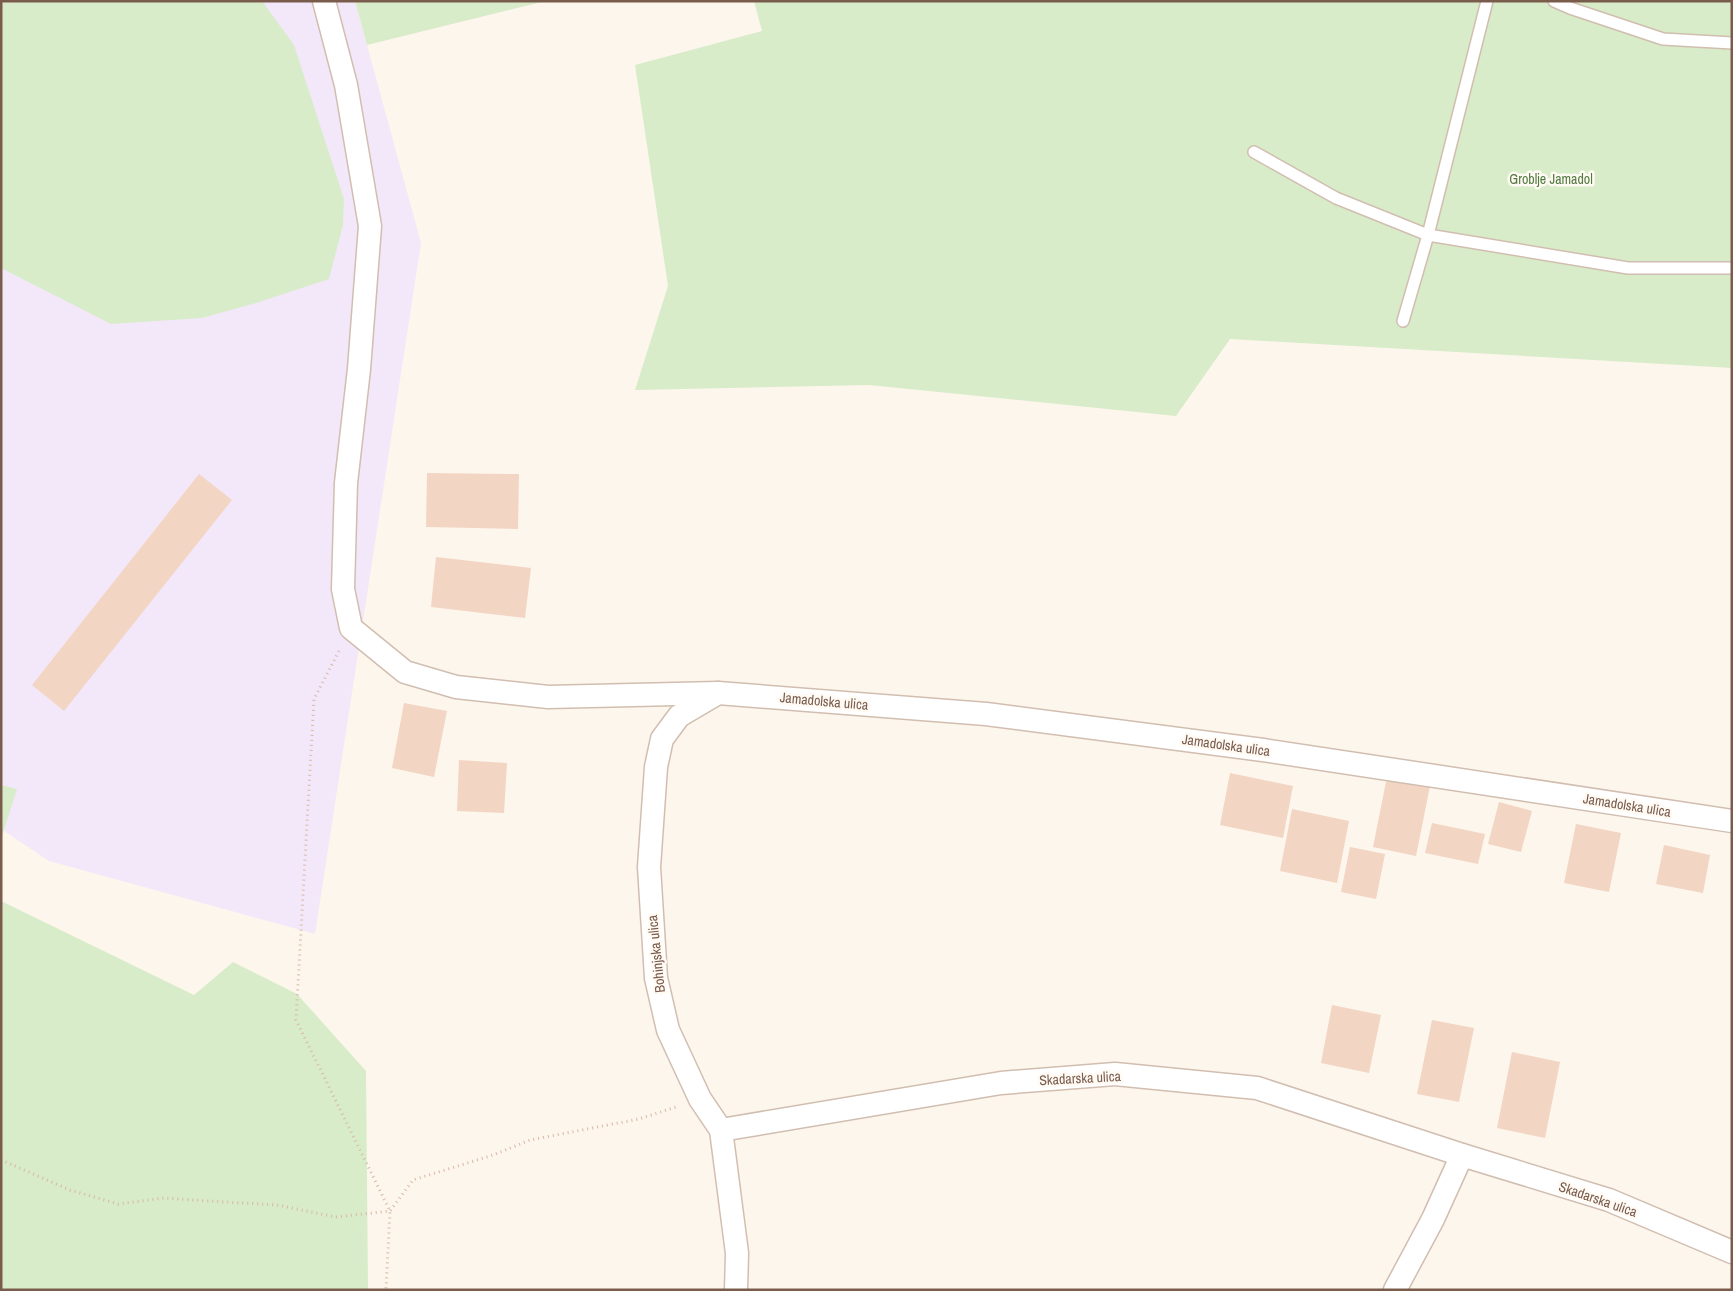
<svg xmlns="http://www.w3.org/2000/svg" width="1733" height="1291" font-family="'Archivo Narrow',sans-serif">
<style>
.education{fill:#f3e8fa}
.green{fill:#d8ecc9}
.building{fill:#f3d5c3}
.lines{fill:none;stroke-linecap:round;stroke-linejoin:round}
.lane-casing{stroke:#d1beb0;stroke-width:14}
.street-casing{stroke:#d1beb0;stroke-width:25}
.path{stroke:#d9b8a5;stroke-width:3;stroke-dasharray:1 4;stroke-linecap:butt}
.lane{stroke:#fff;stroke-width:11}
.street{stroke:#fff;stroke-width:22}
.labels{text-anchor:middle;stroke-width:5;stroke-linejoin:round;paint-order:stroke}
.park-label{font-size:14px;fill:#537a41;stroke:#fffaf3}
.street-label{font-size:14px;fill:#7a5c4d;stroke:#fffaf3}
</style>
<rect width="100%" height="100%" fill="#fdf6ec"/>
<polygon class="education" points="1,1 355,1 421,243 315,934 49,861 1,829"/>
<g class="green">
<polygon points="1,1 262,1 294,45 344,199 343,225 329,279 256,303 202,318 111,324 1,268"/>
<polygon points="355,1 546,1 367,45"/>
<polygon points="754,1 1732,1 1732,368 1230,339 1176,416 869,385 635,390 668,286 635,65 762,31"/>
<polygon points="1,785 17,789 1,839"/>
<polygon points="1,901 194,995 233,962 297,994 366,1071 368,1290 1,1290"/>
</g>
<g class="building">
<polygon points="427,473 519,474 518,529 426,527"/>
<polygon points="199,474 232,500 64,711 32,685"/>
<polygon points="436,557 531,568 525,618 431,607"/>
<polygon points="404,703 447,711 434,777 392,768"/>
<polygon points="459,760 507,763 504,813 457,811"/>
<polygon points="1230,773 1293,786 1283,838 1220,825"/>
<polygon points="1387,777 1430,786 1416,856 1373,847"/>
<polygon points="1499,802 1532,811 1521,852 1488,844"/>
<polygon points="1292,809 1349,821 1337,883 1280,871"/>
<polygon points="1432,823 1485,834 1478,864 1425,853"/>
<polygon points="1576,824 1621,833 1609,892 1564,883"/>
<polygon points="1664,845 1710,855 1703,893 1656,884"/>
<polygon points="1350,847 1385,854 1376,899 1341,892"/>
<polygon points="1332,1005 1381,1015 1369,1073 1321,1063"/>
<polygon points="1432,1020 1474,1028 1459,1102 1417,1094"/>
<polygon points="1512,1052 1560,1062 1545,1138 1497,1128"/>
</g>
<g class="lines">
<defs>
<g id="lane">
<polyline points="1554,1 1570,8 1663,39 1732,43"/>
<polyline points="1254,152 1336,198 1428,235 1628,268 1732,268"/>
<polyline points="1403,321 1428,235 1487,1"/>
</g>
<g id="street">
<polyline points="324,1 346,85 370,226 359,369 346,483 343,589 351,628 405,672 456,687 548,697 718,693 986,714 1263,750 1732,821"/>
<polyline points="718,693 679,716 662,739 656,767 649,867 656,978 668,1030 700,1099 721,1130 737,1253 736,1290"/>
<polyline points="721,1130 1001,1083 1115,1074 1257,1088 1462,1155 1609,1200 1732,1252"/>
<polyline points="1395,1290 1433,1219 1462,1155"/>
</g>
</defs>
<use href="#lane" class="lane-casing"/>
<use href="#street" class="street-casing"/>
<g class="path">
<polyline points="339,651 314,699 296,1020 390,1211 386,1290"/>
<polyline points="1,1160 70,1190 118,1204 164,1198 208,1201 277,1205 336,1217 390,1211 413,1180 493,1155 530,1140 639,1119 676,1107"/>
</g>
<use href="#lane" class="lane"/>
<use href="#street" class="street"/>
</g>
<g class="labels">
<g class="park-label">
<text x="1551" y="184">Groblje Jamadol</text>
</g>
<g class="street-label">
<text transform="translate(824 701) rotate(5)" y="5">Jamadolska ulica</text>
<text transform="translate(1226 745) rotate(8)" y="5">Jamadolska ulica</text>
<text transform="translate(1627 805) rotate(9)" y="5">Jamadolska ulica</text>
<text transform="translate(656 954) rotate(-96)" y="5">Bohinjska ulica</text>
<text transform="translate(1080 1078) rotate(-3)" y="5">Skadarska ulica</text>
<text transform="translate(1598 1199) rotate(19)" y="5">Skadarska ulica</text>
</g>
</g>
<rect width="1733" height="1291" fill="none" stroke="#7a5c4d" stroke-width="5"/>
</svg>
